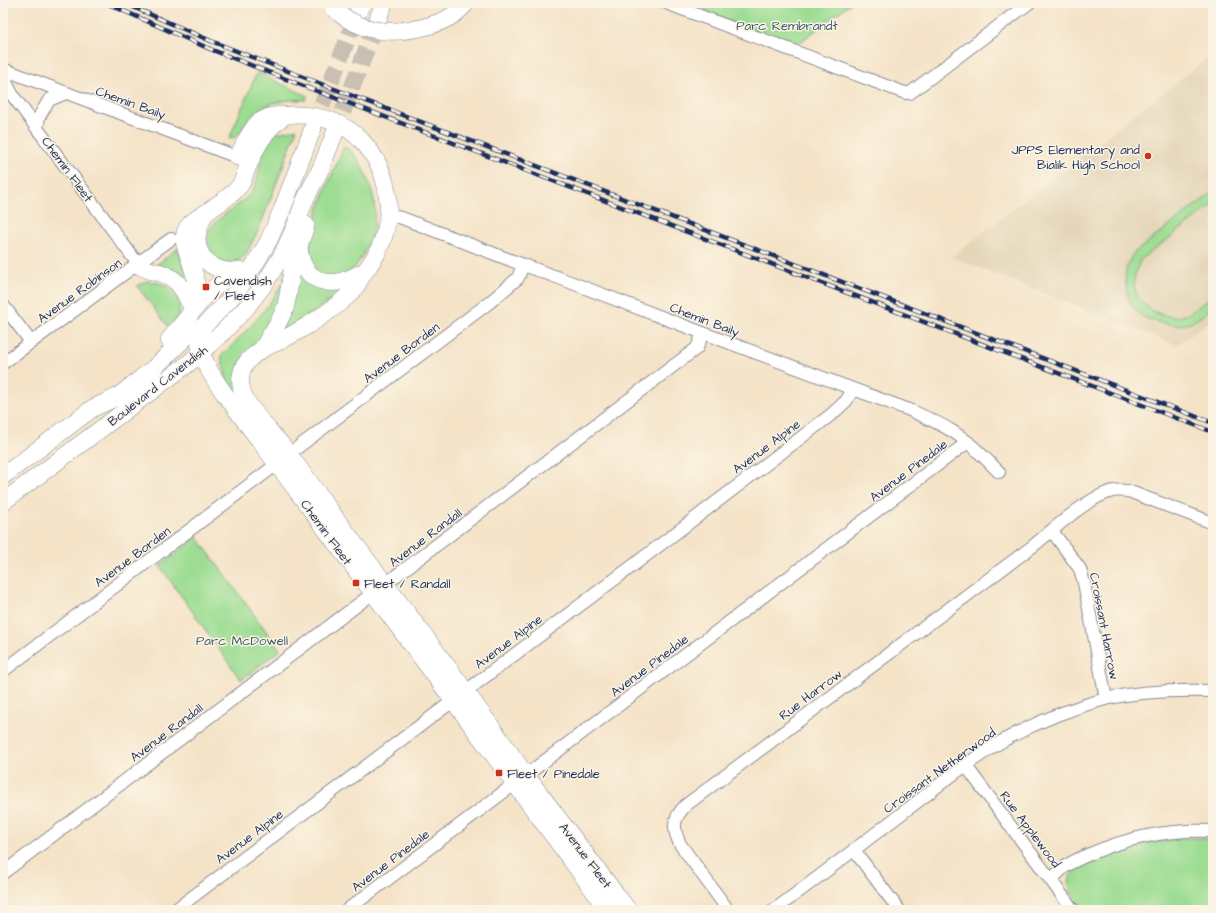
<svg xmlns="http://www.w3.org/2000/svg" width="1216" height="913" font-family="'Architects Daughter',sans-serif">
<style>
.built{fill:#e4d6b8}
.green{fill:#9ddd93;stroke:#5c8678}
.lines{fill:none;stroke-linecap:round;stroke-linejoin:round}
.secondary-tunnel{stroke:#c9bfb2;stroke-width:17;stroke-dasharray:17 8;stroke-linecap:butt}
.minor-casing{stroke:#888992;stroke-width:14}
.secondary-casing{stroke:#888992;stroke-width:18}
.minor{stroke:#fff;stroke-width:12}
.secondary{stroke:#fff;stroke-width:17}
.rail-casing{stroke:#1b2f5e;stroke-width:4.5}
.rail{stroke:#fcf5e5;stroke-width:3;stroke-dasharray:9;stroke-linecap:butt}
.secondary-bridge-casing{stroke:#888992;stroke-width:18;stroke-linecap:butt}
.secondary-bridge{stroke:#fff;stroke-width:17}
.poi-dot{fill:#c8321e;stroke:#fcf5e5;stroke-width:1.5}
.labels{text-anchor:middle;stroke-width:3;stroke-linejoin:round;paint-order:stroke}
.park-label{font-size:13px;fill:#3c5a6b;stroke:#fcf5e5}
.street-label{font-size:13px;fill:#1b2f5e;stroke:#fcf5e5}
.poi-label{font-size:13px;fill:#1b2f5e;stroke:#fcf5e5;text-anchor:start}
</style>
<rect width="100%" height="100%" fill="#fcf5e5"/>
<filter id="ink" filterUnits="userSpaceOnUse"><feTurbulence type="fractalNoise" baseFrequency=".025" numOctaves="2"/><feDisplacementMap in="SourceGraphic" scale="8" xChannelSelector="R" yChannelSelector="G"/><feConvolveMatrix kernelMatrix="1 2 1 2 8 2 1 2 1" color-interpolation-filters="sRGB"/></filter>
<filter id="wash" filterUnits="userSpaceOnUse"><feTurbulence type="fractalNoise" baseFrequency=".012" numOctaves="4" result="noise"/><feDisplacementMap in="SourceGraphic" scale="16" xChannelSelector="R" yChannelSelector="G"/><feGaussianBlur stdDeviation="0.9" result="paint"/><feColorMatrix in="noise" values="0 0 0 0 0 0 0 0 0 0 0 0 0 0 0 0 0 1.4 0 .05"/><feComposite in="paint" operator="in"/></filter>
<g filter="url(#wash)">
<rect width="100%" height="100%" fill="#f4e3c7"/>
<polygon class="built" points="1213,54 1213,318 1177,345 952,257"/>
<g class="green">
<polygon points="683,3 851,3 790,50 722,24"/>
<path d="M257 72 307 96 306 100C285 99 262 102 248 120 241 129 241 136 229 139Z"/>
<path d="M297 129 259 229 246 254C242 258 236 263 230 263 215 263 202 249 207 235 212 218 241 207 252 191 263 173 256 149 274 135 280 131 290 131 297 129Z"/>
<path d="M344 146C355 153 361 163 366 175 379 204 378 229 362 257 358 262 354 270 348 274 344 277 330 277 324 278 321 274 314 269 312 264 301 239 334 171 344 146Z"/>
<path d="M1213 192V205L1141 259C1137 268 1132 278 1135 289 1140 309 1165 321 1185 315 1192 313 1206 300 1213 295V307C1206 312 1198 320 1190 323 1181 326 1172 325 1163 323 1139 319 1129 309 1126 285 1125 279 1125 269 1128 264 1129 260 1132 256 1134 253Z"/>
<polygon points="178,248 191,290 153,268"/>
<polygon points="300,271 345,288 327,303 282,333"/>
<path d="M147 281C163 282 177 288 179 305 179 308 180 312 179 315 177 320 173 324 170 329L137 286Z"/>
<path d="M282 284 283 299 259 343 240 400 228 385 221 356C245 333 265 313 282 284Z"/>
<polygon points="197,537 280,650 241,680 160,566"/>
<path d="M1186 838H1201L1213 839V910H1083C1078 902 1068 893 1069 883 1069 879 1070 875 1074 872 1085 861 1126 848 1142 844 1157 841 1171 840 1186 838Z"/>
</g>
</g>
<g filter="url(#ink)">
<g class="lines">
<g class="secondary-tunnel">
<polyline points="313,128 358,12"/>
<polyline points="334,135 378,19"/>
</g>
<defs>
<g id="minor">
<polyline points="666,3 905,93 910,93 918,87 1029,3"/>
<polyline points="3,69 245,160"/>
<polyline points="5,70 7,84 13,96 138,264"/>
<polyline points="37,128 39,117 49,100 66,93"/>
<path d="M388 215 402 218 505 258 562 279 703 333 912 411C925 417 939 423 952 431 970 442 984 457 999 472"/>
<polyline points="3,305 31,342"/>
<polyline points="3,363 171,239"/>
<polyline points="289,454 490,302 518,278 523,265"/>
<polyline points="1052,531 1080,569 1084,583 1106,699"/>
<polyline points="3,671 277,464"/>
<polyline points="966,766 1073,910"/>
<polyline points="854,850 899,910"/>
<polyline points="3,873 697,348 703,333"/>
<path d="M1051 880C1055 876 1059 872 1062 869 1070 862 1081 858 1090 854 1129 837 1170 829 1213 831"/>
<polyline points="175,910 631,567 832,414 846,401 853,390"/>
<polyline points="347,910 968,442"/>
<path d="M728 910 680 844C672 828 673 818 686 805L1033 546C1053 530 1089 496 1113 491 1118 490 1124 491 1128 491L1213 523"/>
<path d="M774 910C819 877 864 842 909 808 938 786 967 762 999 743 1032 724 1068 709 1105 699 1139 691 1178 690 1213 691"/>
</g>
<g id="secondary">
<polyline points="358,12 362,3"/>
<polyline points="378,19 384,3"/>
<path d="M399 31C422 29 451 23 466 3"/>
<path d="M238 157C243 146 249 132 258 123 268 115 278 115 290 115 317 114 342 120 362 141 390 171 396 215 378 251 375 258 370 264 366 270 361 276 359 283 354 289 343 302 324 315 310 324 300 330 290 336 280 341 268 346 256 351 247 362 240 370 239 383 243 394 248 408 269 430 280 443 300 468 318 494 337 520 380 578 424 634 466 692 485 718 504 744 522 770 557 817 592 863 628 910"/>
<path d="M204 214C201 223 197 232 197 241 199 263 221 275 240 270"/>
<path d="M299 248C300 257 302 265 308 272 315 281 331 285 342 281 350 279 358 274 365 271"/>
<path d="M138 264C145 270 152 271 161 273 179 278 186 294 193 310"/>
<path d="M193 310 196 288 195 276 184 241C184 222 197 220 210 210 220 202 234 195 241 184 244 178 246 170 249 164 256 147 267 127 283 117"/>
<path d="M204 326C190 345 212 376 224 393L453 700 608 910"/>
<polyline points="169,340 205,296 234,271"/>
<polyline points="262,349 278,323 285,309 288,295 293,265 306,225"/>
<polyline points="3,476 93,408 117,397 130,387 154,368 191,332 204,326 229,300 240,287 255,264 269,240 282,210 313,128"/>
<polyline points="3,502 189,363 223,332 246,308 265,283 281,257 295,227 304,202 321,168 334,135"/>
</g>
</defs>
<use href="#minor" class="minor-casing"/>
<use href="#secondary" class="secondary-casing"/>
<use href="#minor" class="minor"/>
<use href="#secondary" class="secondary"/>
<defs>
<g id="rail">
<polyline points="106,3 210,49 301,85 1213,432"/>
<polyline points="124,3 211,41 303,77 1213,423"/>
</g>
</defs>
<use href="#rail" class="rail-casing"/>
<use href="#rail" class="rail"/>
<defs>
<path id="secondary-bridge" d="M334 9C352 25 375 33 399 31"/>
</defs>
<use href="#secondary-bridge" class="secondary-bridge-casing"/>
<use href="#secondary-bridge" class="secondary-bridge"/>
</g>
</g>
<g class="poi-dot">
<circle cx="1148" cy="156" r="4"/>
<rect x="202" y="283" width="8" height="8" rx="2"/>
<rect x="352" y="579" width="8" height="8" rx="2"/>
<rect x="495" y="769" width="8" height="8" rx="2"/>
</g>
<g class="labels">
<g class="park-label">
<text x="787" y="30">Parc Rembrandt</text>
<text x="242" y="645">Parc McDowell</text>
</g>
<g class="street-label">
<text transform="translate(131 102) rotate(20)" y="5">Chemin Baily</text>
<text transform="translate(68 169) rotate(54)" y="5">Chemin Fleet</text>
<text transform="translate(79 290) rotate(-36)" y="5">Avenue Robinson</text>
<text transform="translate(705 319) rotate(21)" y="5">Chemin Baily</text>
<text transform="translate(401 352) rotate(-37)" y="5">Avenue Borden</text>
<text transform="translate(157 385) rotate(-38)" y="5">Boulevard Cavendish</text>
<text transform="translate(766 446) rotate(-37)" y="5">Avenue Alpine</text>
<text transform="translate(908 470) rotate(-37)" y="5">Avenue Pinedale</text>
<text transform="translate(327 532) rotate(54)" y="5">Chemin Fleet</text>
<text transform="translate(425 537) rotate(-37)" y="5">Avenue Randall</text>
<text transform="translate(132 556) rotate(-37)" y="5">Avenue Borden</text>
<text transform="translate(1105 626) rotate(79)" y="5">Croissant Harrow</text>
<text transform="translate(508 641) rotate(-37)" y="5">Avenue Alpine</text>
<text transform="translate(649 665) rotate(-37)" y="5">Avenue Pinedale</text>
<text transform="translate(810 694) rotate(-37)" y="5">Rue Harrow</text>
<text transform="translate(166 732) rotate(-37)" y="5">Avenue Randall</text>
<text transform="translate(939 770) rotate(-36)" y="5">Croissant Netherwood</text>
<text transform="translate(1031 829) rotate(53)" y="5">Rue Applewood</text>
<text transform="translate(249 836) rotate(-37)" y="5">Avenue Alpine</text>
<text transform="translate(586 855) rotate(53)" y="5">Avenue Fleet</text>
<text transform="translate(390 860) rotate(-37)" y="5">Avenue Pinedale</text>
</g>
<g class="poi-label">
<text x="1140" y="154" text-anchor="end">JPPS Elementary and<tspan x="1140" dy="15">Bialik High School</tspan></text>
<text x="214" y="285">Cavendish<tspan x="214" dy="15">/ Fleet</tspan></text>
<text x="364" y="588">Fleet / Randall</text>
<text x="507" y="778">Fleet / Pinedale</text>
</g>
</g>
<rect width="1216" height="913" fill="none" stroke="#fcf5e5" stroke-width="16"/>
</svg>
